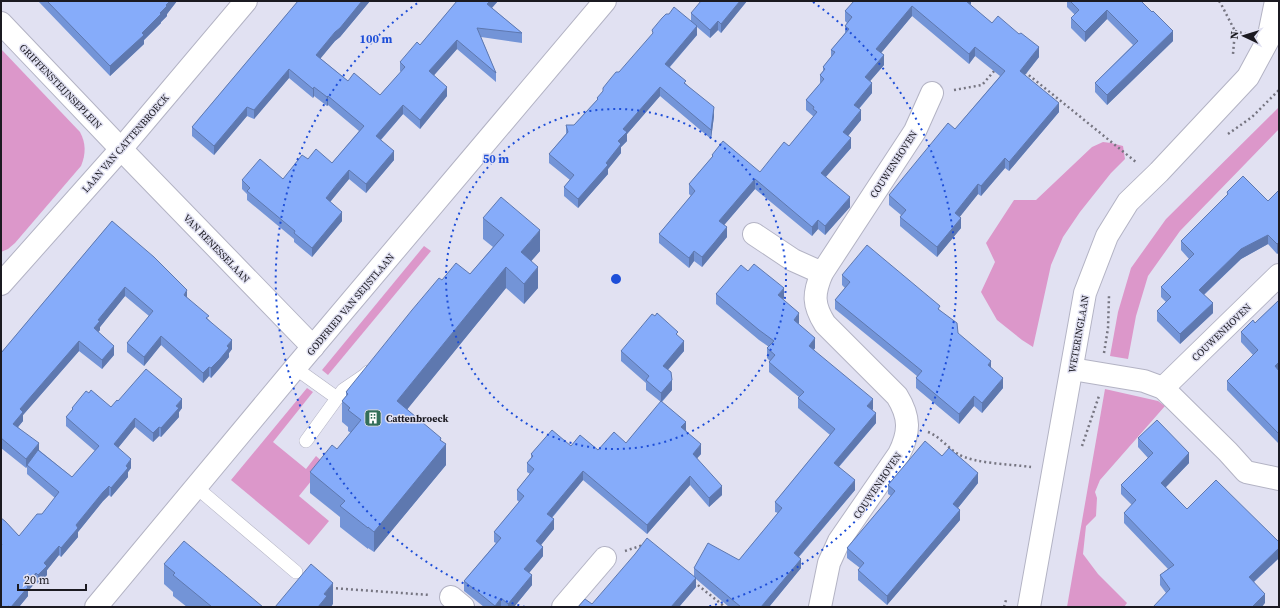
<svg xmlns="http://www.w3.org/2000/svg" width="1280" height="608" font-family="'Source Serif 4',serif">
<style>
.green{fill:#dc97ca}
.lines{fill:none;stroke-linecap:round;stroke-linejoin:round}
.service-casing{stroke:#b3b3c4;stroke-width:14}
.minor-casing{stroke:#b3b3c4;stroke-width:24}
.tertiary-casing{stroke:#b3b3c4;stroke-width:24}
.path{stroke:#767581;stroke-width:2.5;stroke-dasharray:2 3;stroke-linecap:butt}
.service{stroke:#fff;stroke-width:13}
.minor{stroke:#fff;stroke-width:22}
.tertiary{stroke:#fff;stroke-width:22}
.wall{fill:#7394d7}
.shaded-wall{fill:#5e78af}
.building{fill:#86acfa;stroke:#5e78af}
.ring{fill:none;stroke:#1d4ed8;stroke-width:2;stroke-dasharray:2 4}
.labels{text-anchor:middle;stroke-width:3;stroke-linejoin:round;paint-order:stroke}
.street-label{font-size:10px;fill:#1b1a21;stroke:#e1e1f2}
.poi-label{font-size:10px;font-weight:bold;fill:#1b1a21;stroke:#e1e1f2;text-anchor:start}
.centre{fill:#1d4ed8;stroke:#e1e1f2;stroke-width:2}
.ring-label{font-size:12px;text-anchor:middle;font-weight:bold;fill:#1d4ed8;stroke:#e1e1f2;stroke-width:3;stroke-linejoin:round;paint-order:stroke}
</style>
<rect width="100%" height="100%" fill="#e1e1f2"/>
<g class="green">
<path d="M1 49 80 132C86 143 86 154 81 166L15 243 8 249 1 252Z"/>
<polygon points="1279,107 1279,129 1180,231 1148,276 1136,316 1128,359 1110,356 1118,312 1131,268 1166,219"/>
<polygon points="1103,142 1111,143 1123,146 1125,159 1111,173 1080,212 1063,237 1051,265 1033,347 1022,340 997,320 981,292 995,262 986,243 1014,200 1036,200 1092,147"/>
<polygon points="424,246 431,251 328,375 322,370"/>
<polygon points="307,388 313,392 273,442 306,469 316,456 325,464 299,496 329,521 309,545 231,480"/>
<polygon points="1105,389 1158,401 1165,406 1100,480 1095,492 1097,498 1096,516 1086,526 1083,554 1098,574 1127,603 1124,607 1067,607"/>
</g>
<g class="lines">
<defs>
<g id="service">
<polyline points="295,368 337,398"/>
<polyline points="306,441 343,390 365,375 368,372"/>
<polyline points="196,487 296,572"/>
</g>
<g id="minor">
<polyline points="1,23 121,149 313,347"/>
<polyline points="754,234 793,260 822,273"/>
<polyline points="1,284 121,149 246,1"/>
<polyline points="1072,369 1144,381 1163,388 1228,452 1246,472 1279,479"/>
<polyline points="1163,388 1279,275"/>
<polyline points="451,597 463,607"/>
<polyline points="96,607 295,368 605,1"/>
<polyline points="563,607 605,558"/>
<path d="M820 607 829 563 839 541 899 454C910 432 910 417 897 396L825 324C813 305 813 294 822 273L915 131 932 93"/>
</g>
<polyline id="tertiary" points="1029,607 1085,293 1107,236 1128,202 1159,172 1248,77 1268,40 1276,1"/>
</defs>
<use href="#service" class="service-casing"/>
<use href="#minor" class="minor-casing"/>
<use href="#tertiary" class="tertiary-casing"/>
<g class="path">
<polyline points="1219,1 1221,4 1235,31 1233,54"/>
<polyline points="1235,31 1246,34"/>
<polyline points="1025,72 1136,162"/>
<polyline points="954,90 982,85 995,70"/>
<polyline points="1228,134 1252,117 1279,90"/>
<polyline points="1104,353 1108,328 1109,296"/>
<path d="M928 432C939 436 948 448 958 454 975 464 1011 464 1031 467"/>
<polyline points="1082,446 1099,396"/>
<polyline points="625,551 643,545"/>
<polyline points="694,582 725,607"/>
<polyline points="331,588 430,595"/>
<polyline points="1004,607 1006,600"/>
</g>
<use href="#service" class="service"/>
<use href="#minor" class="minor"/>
<use href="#tertiary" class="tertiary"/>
</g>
<g class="wall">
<polygon points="38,1 177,1 167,14 167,16 161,22 161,23 144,40 144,44 110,76"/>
<polygon points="298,1 370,1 340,37 335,41 320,58 348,81 380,95 401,72 400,71 400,62 420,45 457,1 498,1 492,8 522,33 522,43 481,37 496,73 496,82 457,49 434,75 447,96 420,129 403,114 381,140 394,160 366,193 349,179 337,193 330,202 342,221 312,257 294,242 294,239 247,200 247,194 242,189 242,180 283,179 308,159 332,163 359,131 328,105 327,106 314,96 313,98 289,78 254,119 247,116 214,155 192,136 192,127"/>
<polygon points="747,1 721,33 718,30 710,38 697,27 697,35 670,67 686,84 714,116 711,139 660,96 627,134 627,141 621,147 621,153 608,169 608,174 578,208 564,196 564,187 570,180 549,163 549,154 566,134 566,125 574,125 597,100 597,98 603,92 603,88 691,21 691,13"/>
<polygon points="971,1 971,4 970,5 992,23 1039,57 1025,75 1059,112 1009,171 1005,168 981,196 978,194 959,217 961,228 937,257 900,226 900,217 901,215 889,205 889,195 955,129 1000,76 975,56 969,64 912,16 881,53 884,65 870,81 872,93 859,109 861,120 848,136 851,148 826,177 850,207 825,235 818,229 812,236 755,189 724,225 727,237 702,267 694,261 689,268 659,243 659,234 691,196 689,194 689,184 712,157 712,155 760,172 789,146 813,117 813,116 806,110 806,100 820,84 820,75 823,71 823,67 831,57 831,50 845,33 845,26 847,23 845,21 845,11"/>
<polygon points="1067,1 1141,1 1173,41 1107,105 1095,92 1095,83 1133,45 1107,19 1085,42 1071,28 1071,18 1075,15 1067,7"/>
<polygon points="1279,190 1279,252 1277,254 1268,244 1241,259 1204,295 1213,313 1180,344 1157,321 1157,311 1166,302 1161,297 1161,287 1189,259 1181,250 1181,241 1227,195 1227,192 1268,201"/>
<polygon points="483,218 540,251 531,261 538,288 524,304 506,288 407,409 441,441 446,465 374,552 368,548 368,549 340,527 340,517 310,493 310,472 337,449 351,433 348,431 348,427 342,422 342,401 346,396 346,392 442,280 470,274 493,247 483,239"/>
<polygon points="112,221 209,320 232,349 229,353 229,357 220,368 211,378 209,376 203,383 161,345 144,366 127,352 127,343 149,316 125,296 100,327 100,330 98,332 114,355 102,369 79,351 23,415 23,421 18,427 39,450 72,477 95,451 66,426 66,417 72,410 72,408 89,393 111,407 118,401 182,408 179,412 179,417 161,437 159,436 153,442 135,427 118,448 131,468 128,472 128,477 111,497 109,495 103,501 78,532 78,537 61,557 59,555 47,570 47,575 38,584 36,582 28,591 28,596 19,607 1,607 1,518 19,536 42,514 55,498 27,474 27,467 26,468 1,448 1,353"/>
<polygon points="748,271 784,298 783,299 799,323 798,324 815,348 814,350 873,409 872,410 876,423 839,467 855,490 799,557 801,568 769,607 729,607 696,579 696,587 679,607 578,607 592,604 694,576 694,568 739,560 778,513 775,512 775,502 830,435 798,408 798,398 799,397 769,372 769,362 770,361 767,358 767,348 769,347 759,340 716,304 716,294"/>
<polygon points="842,275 940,310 958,333 991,368 1003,388 982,413 974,406 959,424 916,388 916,378 917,376 835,309 835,300 845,288 842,285"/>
<polygon points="1279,300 1279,444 1227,390 1227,381 1253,355 1241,342 1241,332 1255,323"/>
<polygon points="678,336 684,351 668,370 672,390 662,402 686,430 701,454 697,458 722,495 709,507 690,485 647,534 583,480 552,518 554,529 541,545 543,556 529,573 532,585 514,607 484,607 464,591 464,581 496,543 494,542 494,532 519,502 517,500 517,490 530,474 527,472 527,463 531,458 531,454 571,446 598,450 626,443 661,402 646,390 646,383 621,361 621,351"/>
<polygon points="1138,438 1189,463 1166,487 1187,509 1279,542 1279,558 1254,582 1265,603 1166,593 1160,585 1160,575 1168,569 1124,523 1124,513 1132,505 1121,494 1121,485 1148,458 1138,447"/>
<polygon points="942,456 978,483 958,508 960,520 887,605 858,580 858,570 860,568 847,558 847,548 891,496 888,494 888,485"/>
<polygon points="164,564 263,607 187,607 173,596 173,592 164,584"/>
</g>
<g class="shaded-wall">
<polygon points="170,1 177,1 167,14 167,16 161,22 161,23 144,40 144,44 110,76 110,66 160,13"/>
<polygon points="362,1 370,1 340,37 335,41 316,64 316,55 335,32"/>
<polygon points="490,1 498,1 487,13 487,4"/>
<polygon points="740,1 747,1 721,33 721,24"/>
<polygon points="966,1 971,1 971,4 966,11"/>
<polygon points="912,6 912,16 876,59 876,49"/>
<polygon points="1107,10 1107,19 1085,42 1085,32"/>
<polygon points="718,21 718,30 710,38 710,30"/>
<polygon points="697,26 697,35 665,72 665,64"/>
<polygon points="1173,31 1173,41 1107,105 1107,95"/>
<polygon points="457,40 457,49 429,81 429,71"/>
<polygon points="975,47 975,56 969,64 969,54"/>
<polygon points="1039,47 1039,57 1020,81 1020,71"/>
<polygon points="884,55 884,65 865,87 865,77"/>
<polygon points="289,69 289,78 254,119 254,110"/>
<polygon points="872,83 872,93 854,114 854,105"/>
<polygon points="314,87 314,96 313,98 313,89"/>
<polygon points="447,87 447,96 420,129 420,120"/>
<polygon points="660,87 660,96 627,134 627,141 621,147 621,153 608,169 608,174 578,208 578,199 606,163 618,141 623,129"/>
<polygon points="328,96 328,105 327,106 327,97"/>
<polygon points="1059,103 1059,112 1009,171 1009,162"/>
<polygon points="403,105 403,114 376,145 376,136"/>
<polygon points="247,107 247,116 214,155 214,146"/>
<polygon points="714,107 714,116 711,139 711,130"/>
<polygon points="861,110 861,120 843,142 843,132"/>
<polygon points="851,138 851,148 821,182 821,173"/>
<polygon points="394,151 394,160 366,193 366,184"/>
<polygon points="1005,158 1005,168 981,196 981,186"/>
<polygon points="349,170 349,179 326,207 326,198"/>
<polygon points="755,179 755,189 719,231 719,221"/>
<polygon points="978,184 978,194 955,223 955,213"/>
<polygon points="850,197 850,207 825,235 825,226"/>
<polygon points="342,212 342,221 312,257 312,248"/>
<polygon points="961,218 961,228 937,257 937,247"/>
<polygon points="818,220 818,229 812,236 812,227"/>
<polygon points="727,227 727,237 702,267 702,257"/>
<polygon points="540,230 540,251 521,273 521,252"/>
<polygon points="1268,235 1268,244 1241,259 1199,299 1199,290 1241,249"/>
<polygon points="1279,242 1279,252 1277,254 1277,244"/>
<polygon points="694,251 694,261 689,268 689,258"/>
<polygon points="506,267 506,288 397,422 397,401"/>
<polygon points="538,267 538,288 524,304 524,284"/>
<polygon points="125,287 125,296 100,327 100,330 94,337 94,328 98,320"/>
<polygon points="784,288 784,298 778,305 778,295"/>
<polygon points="187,290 187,300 184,295"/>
<polygon points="1213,303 1213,313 1180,344 1180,334"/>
<polygon points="799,313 799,323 794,330 794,320"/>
<polygon points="161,336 161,345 144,366 144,357"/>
<polygon points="815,338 815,348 809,355 809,346"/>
<polygon points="232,340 232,349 229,353 229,357 211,378 211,368 227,346"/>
<polygon points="79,341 79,351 23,415 23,421 13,433 13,424 20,409"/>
<polygon points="684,341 684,351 663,375 663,366"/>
<polygon points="114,346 114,355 102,369 102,360"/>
<polygon points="991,361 991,371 988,365"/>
<polygon points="1279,362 1279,372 1275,366"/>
<polygon points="209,367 209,376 203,383 203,373"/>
<polygon points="1003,378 1003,388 982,413 982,403"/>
<polygon points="672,380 672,390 661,402 661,393"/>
<polygon points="974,396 974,406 959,424 959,414"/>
<polygon points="182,399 182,408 179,412 179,417 161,437 161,428 176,406"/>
<polygon points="873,399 873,409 867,416 867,406"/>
<polygon points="876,413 876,423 834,472 834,463"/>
<polygon points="135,418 135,427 114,453 114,444"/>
<polygon points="686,422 686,432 681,427"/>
<polygon points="159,427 159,436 153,442 153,433"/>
<polygon points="441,438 441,450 446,444 446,465 374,552 374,532"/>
<polygon points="39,443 39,452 27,465 26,468 26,459"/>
<polygon points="701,444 701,454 693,463 693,454"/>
<polygon points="1189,453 1189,463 1161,492 1161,483"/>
<polygon points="131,459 131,468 128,472 128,477 111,497 111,488 126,466"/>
<polygon points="583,471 583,480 547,523 547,514"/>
<polygon points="978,473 978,483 953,514 953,504"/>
<polygon points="690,476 690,485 647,534 647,525"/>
<polygon points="855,480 855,490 794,562 794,553"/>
<polygon points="109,486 109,495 103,501 78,532 78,537 61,557 61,548 76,525 103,492"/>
<polygon points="722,486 722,495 709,507 709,498"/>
<polygon points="960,510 960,520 887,605 887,596"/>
<polygon points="554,519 554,529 536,551 536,541"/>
<polygon points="59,546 59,555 47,570 47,575 38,584 38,575 44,563"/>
<polygon points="543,547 543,556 524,579 524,569"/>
<polygon points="1279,548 1279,558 1249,586 1249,577"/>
<polygon points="801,559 801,568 769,607 761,607"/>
<polygon points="36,573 36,582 28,591 28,596 19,607 11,607 26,585"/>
<polygon points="532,575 532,585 514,607 508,607 508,604"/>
<polygon points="696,578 696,587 679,607 671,607"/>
<polygon points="333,583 333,604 331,607 318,607 324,594"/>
<polygon points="1265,594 1265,603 1262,607 1252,607"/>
<polygon points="501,598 501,607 495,607 495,606"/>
</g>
<g class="building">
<polygon points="47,1 170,1 166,5 167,6 160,13 161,14 142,33 144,35 110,66"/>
<polygon points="298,1 362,1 340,28 335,32 316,55 348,81 354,73 380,95 405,67 400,62 417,42 420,45 457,1 490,1 487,4 522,33 477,28 496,73 457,40 429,71 447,87 420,120 403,105 376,136 394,151 366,184 349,170 337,184 326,198 342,212 312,248 294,233 295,231 247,191 250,188 242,180 260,159 283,179 302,155 308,159 316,149 332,163 364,126 328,96 327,97 314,87 313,89 289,69 254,110 247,107 214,146 192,127"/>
<polygon points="701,1 740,1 721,24 718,21 710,30 691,13"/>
<polygon points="854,1 966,1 992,23 998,16 1019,34 1021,33 1039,47 1020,71 1059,103 1009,162 1005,158 981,186 978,184 955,213 961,218 937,247 900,217 906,210 889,195 948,123 955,129 1005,71 975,47 969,54 912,6 876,49 884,55 865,77 872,83 854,105 861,110 843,132 851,138 821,173 850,197 825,226 818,220 812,227 755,179 719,221 727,227 714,243 702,257 694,251 689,258 659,234 695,191 689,184 713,156 712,155 723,141 760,172 784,142 789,146 817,112 813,109 814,107 806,100 824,79 820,75 825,69 823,67 835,52 831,50 849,29 845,26 852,17 845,11"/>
<polygon points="1070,1 1141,1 1152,12 1153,11 1173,31 1107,95 1095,83 1138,41 1107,10 1085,32 1071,18 1079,10"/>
<polygon points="674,7 697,26 665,64 686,81 684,83 714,107 711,130 660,87 623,129 627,132 618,141 621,144 606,163 608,165 578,199 564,187 574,175 549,154 568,132 566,125 574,125 598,99 597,98 603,91 603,88 611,78 616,72 619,72 653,33 652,30 662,18 666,14 669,14"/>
<polygon points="1243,176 1268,201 1279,190 1279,242 1277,244 1268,235 1241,249 1199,290 1213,303 1180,334 1157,311 1171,297 1161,287 1194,254 1181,241 1228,194 1227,192"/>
<polygon points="501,197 540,230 521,252 538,267 524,284 506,267 397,401 441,438 440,440 446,444 374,532 368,527 368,528 340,506 345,501 310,472 332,445 337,449 361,420 348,410 350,408 342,401 348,394 346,392 412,310 439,278 442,280 456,263 470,274 504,235 483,218"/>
<polygon points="112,221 154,257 187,290 184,295 209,316 206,318 232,340 227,346 229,348 220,359 211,368 209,367 203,373 161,336 144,357 127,343 153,311 125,287 98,320 100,321 94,328 114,346 102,360 79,341 20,409 23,412 13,424 39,443 26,459 1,438 1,353"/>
<polygon points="867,245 940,306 938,309 957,323 958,333 991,361 988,365 1003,378 982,403 974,396 959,414 916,378 922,371 835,300 850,282 842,275"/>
<polygon points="754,264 784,288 778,295 799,313 794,320 815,338 809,346 873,399 867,406 876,413 834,463 855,480 794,553 801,559 761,607 741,607 694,568 708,543 739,560 782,508 775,502 835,429 798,398 804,392 769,362 775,355 767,348 774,341 759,330 716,294 741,265 748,271"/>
<polygon points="1279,300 1279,362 1275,366 1279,371 1279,434 1227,381 1258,350 1241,332 1253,320 1255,323"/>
<polygon points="657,313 678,332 676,334 684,341 663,366 671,372 672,380 661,393 646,380 649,376 621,351 652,314 655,316"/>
<polygon points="146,369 182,399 176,406 179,408 161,428 159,427 153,433 135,418 114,444 131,459 126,466 128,468 111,488 109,486 103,492 76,525 78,528 61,548 59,546 44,563 47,566 38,575 36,573 26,585 28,587 11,607 10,607 8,606 7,607 1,607 1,546 2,544 1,543 1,518 5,521 19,536 37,514 42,514 59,492 27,465 38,450 72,477 99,446 66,417 73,409 72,408 86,391 89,393 91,390 111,407 117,400 118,401"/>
<polygon points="661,401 686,422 681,427 701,444 693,454 722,486 709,498 690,476 647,525 583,471 547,514 554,519 536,541 543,547 524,569 532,575 508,604 501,598 495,606 464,581 501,538 494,532 524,496 517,490 534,469 527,463 533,456 531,454 552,430 571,446 580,435 598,450 614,432 626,443"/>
<polygon points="1157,420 1189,453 1161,483 1187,509 1216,480 1279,542 1279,548 1249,577 1265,594 1252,607 1153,607 1170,589 1160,575 1174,565 1124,513 1136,500 1121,485 1153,453 1138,438"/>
<polygon points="925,441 942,456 949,448 978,473 953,504 960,510 887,596 858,570 864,563 847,548 895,491 888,485"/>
<polygon points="647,538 696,578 671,607 578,607 585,599 592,604 635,554"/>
<polygon points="184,541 263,607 212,607 173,575 175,573 164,564"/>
<polygon points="311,564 333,583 324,594 327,596 318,607 275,607"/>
</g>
<g class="ring">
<circle cx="616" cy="279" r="170"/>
<path d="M525 607A340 340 0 0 1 419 2M813 2A340 340 0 0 1 707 607"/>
</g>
<defs>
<symbol id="building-square" viewBox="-11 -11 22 22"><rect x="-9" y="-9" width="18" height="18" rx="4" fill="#336e58" stroke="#e1e1f2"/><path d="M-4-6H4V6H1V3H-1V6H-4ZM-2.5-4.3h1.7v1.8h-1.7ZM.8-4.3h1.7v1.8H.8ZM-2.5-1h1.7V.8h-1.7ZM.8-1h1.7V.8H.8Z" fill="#fff"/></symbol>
</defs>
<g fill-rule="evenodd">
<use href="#building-square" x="363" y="408" width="20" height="20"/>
</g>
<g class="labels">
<g class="street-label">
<text transform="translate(61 86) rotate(46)" y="4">GRIFFENSTEIJNSEPLEIN</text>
<text transform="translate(125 143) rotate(-49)" y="4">LAAN VAN CATTENBROECK</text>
<text transform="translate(893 164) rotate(-57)" y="4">COUWENHOVEN</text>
<text transform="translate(217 248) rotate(46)" y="4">VAN RENESSELAAN</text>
<text transform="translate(350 304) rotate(-50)" y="4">GODFRIED VAN SEIJSTLAAN</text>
<text transform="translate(1221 332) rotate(-44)" y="4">COUWENHOVEN</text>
<text transform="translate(1078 334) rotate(-80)" y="4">WETERINGLAAN</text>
<text transform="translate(877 485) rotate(-56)" y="4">COUWENHOVEN</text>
</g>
<g class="poi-label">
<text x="386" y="422">Cattenbroeck</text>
</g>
</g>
<circle cx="616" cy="279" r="6" class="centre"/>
<g class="ring-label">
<text x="376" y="43">100 m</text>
<text x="496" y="163">50 m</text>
</g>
<rect width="1280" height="608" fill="none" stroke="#1b1a21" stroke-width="4"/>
<g transform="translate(1244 36) rotate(274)" stroke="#e1e1f2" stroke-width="3" paint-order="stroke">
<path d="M0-3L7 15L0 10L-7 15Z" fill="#1b1a21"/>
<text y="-6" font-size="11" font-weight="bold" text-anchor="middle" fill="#1b1a21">N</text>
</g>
<path d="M18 584v6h68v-6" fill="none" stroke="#1b1a21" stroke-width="2"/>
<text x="24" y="584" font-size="12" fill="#1b1a21" stroke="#e1e1f2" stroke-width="3" paint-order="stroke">20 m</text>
</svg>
